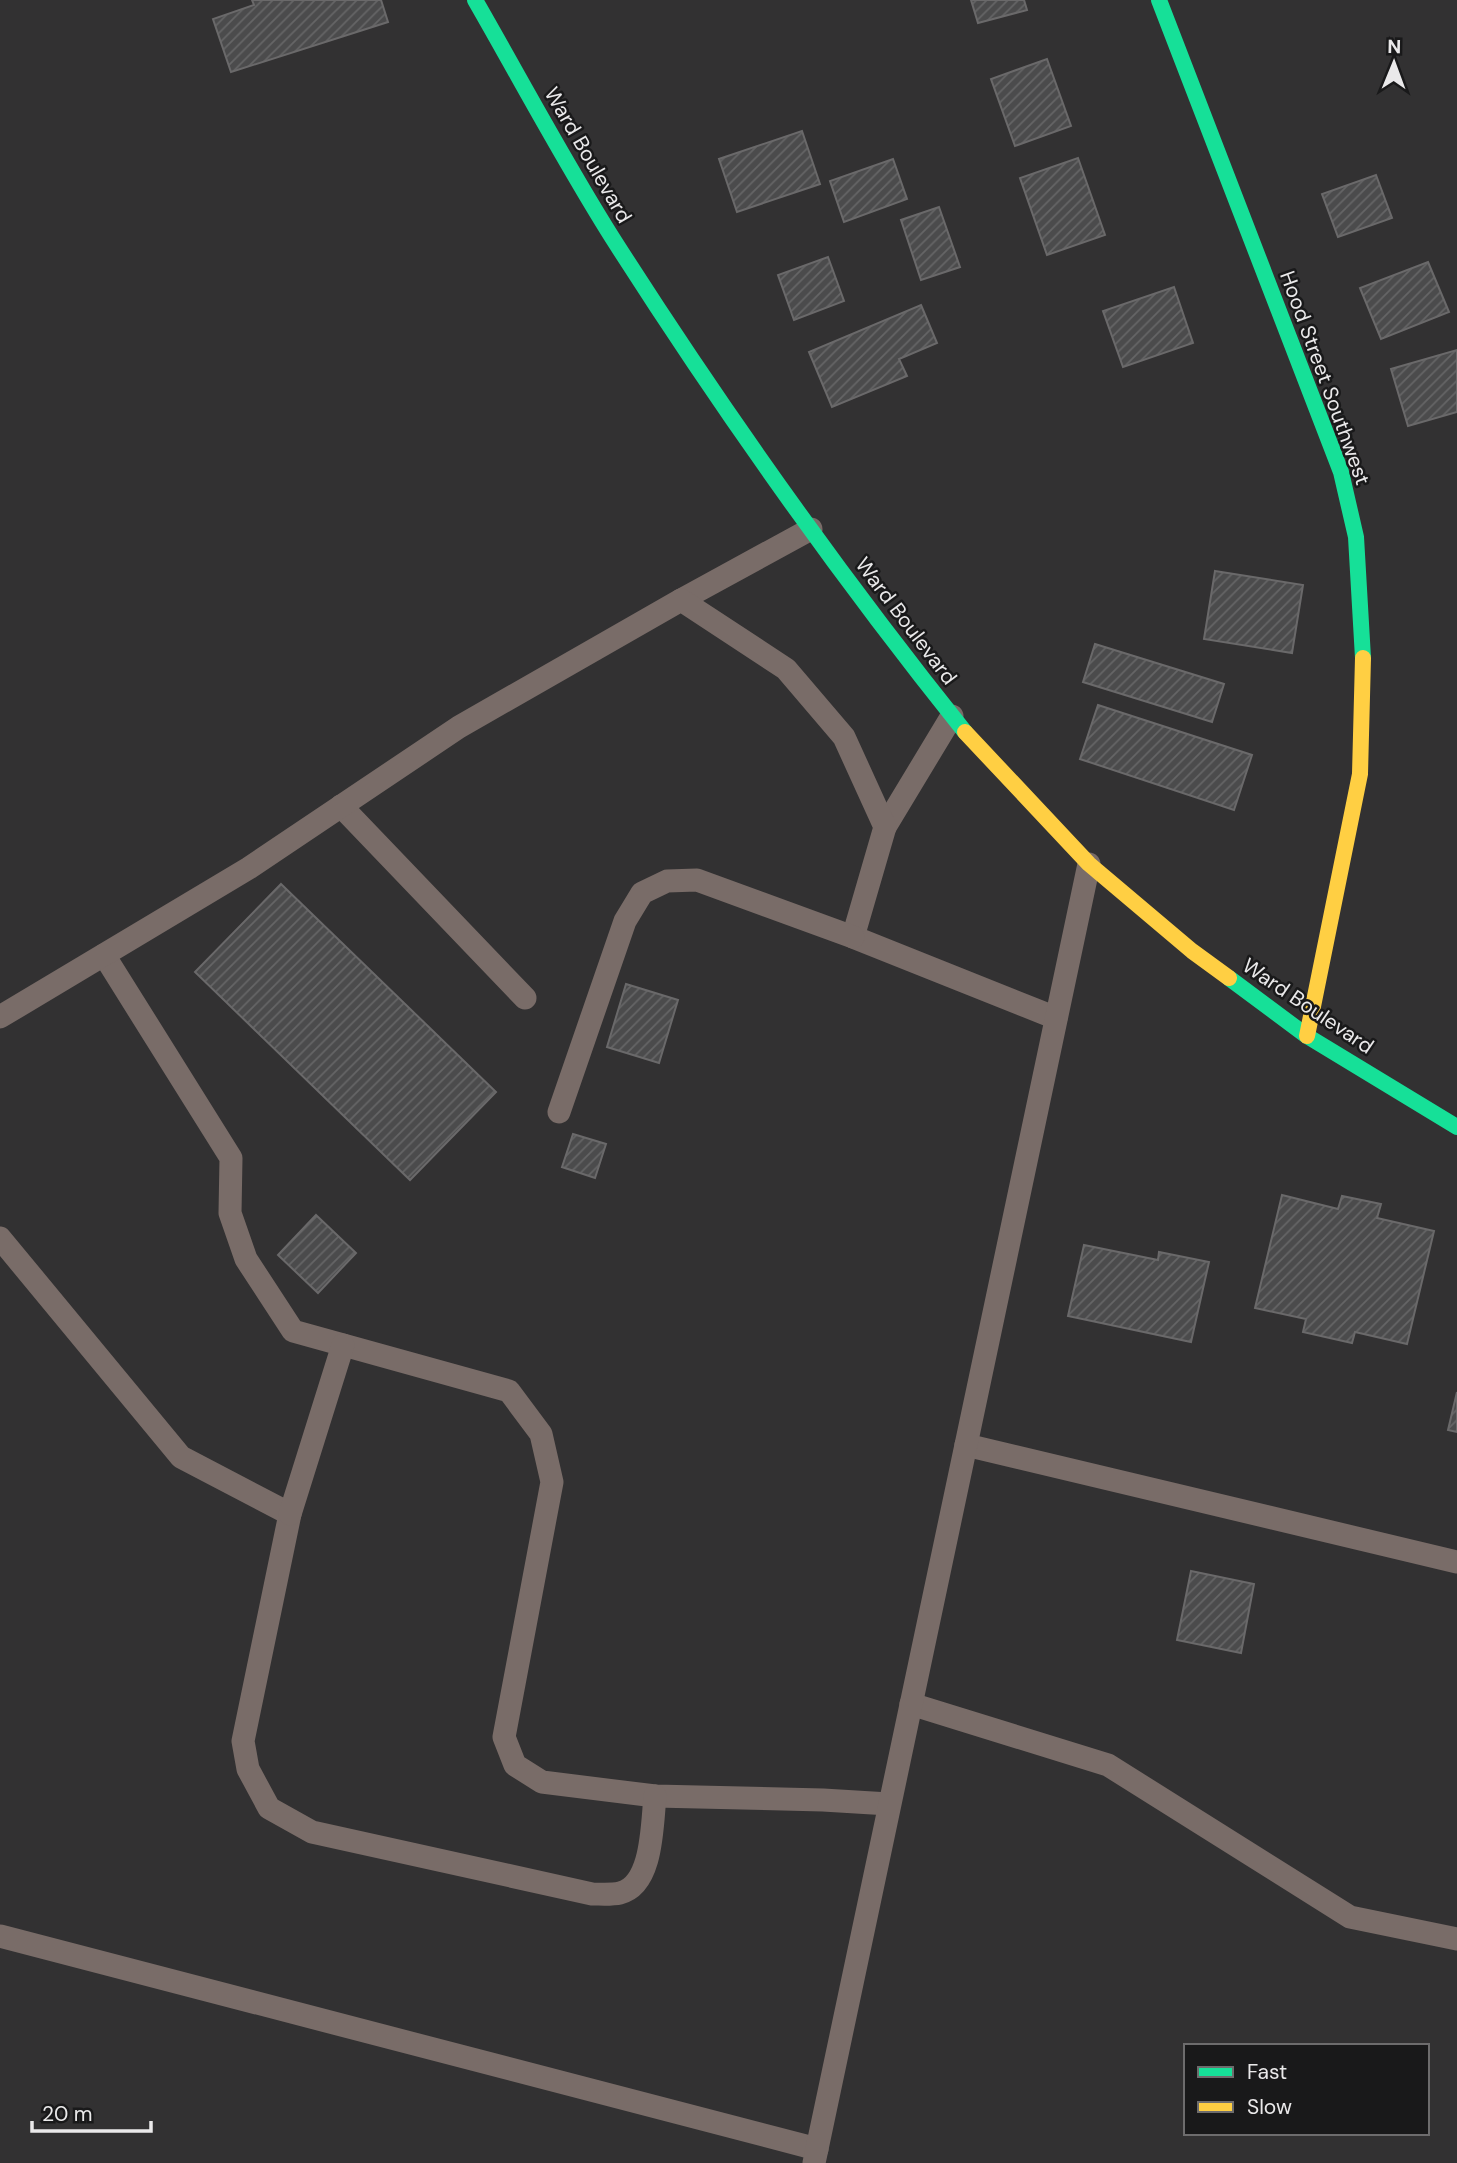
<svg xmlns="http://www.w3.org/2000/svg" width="1457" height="2163" font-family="'DM Sans',sans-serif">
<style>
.building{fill:url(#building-hatch);stroke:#6a696a;stroke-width:2}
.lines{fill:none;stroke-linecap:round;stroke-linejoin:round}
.lane{stroke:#796c68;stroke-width:23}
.fast{stroke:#16e098;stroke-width:16}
.slow{stroke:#ffcf43;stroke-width:16}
.labels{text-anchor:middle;stroke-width:5;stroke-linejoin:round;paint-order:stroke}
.street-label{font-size:21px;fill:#eae9ea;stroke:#19191a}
</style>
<defs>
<pattern id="building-hatch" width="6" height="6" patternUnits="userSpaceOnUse" patternTransform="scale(1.75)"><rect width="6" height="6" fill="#4b4b4c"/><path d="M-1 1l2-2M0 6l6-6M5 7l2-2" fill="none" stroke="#656566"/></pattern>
</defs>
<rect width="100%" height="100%" fill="#323132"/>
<g class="building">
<polygon points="252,0 381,0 388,22 231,72 213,19 254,5"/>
<polygon points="971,0 1024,0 1027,10 978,23"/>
<polygon points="1047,59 1071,126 1015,146 991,79"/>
<polygon points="802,131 820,184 737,212 719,159"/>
<polygon points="1078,158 1105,235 1047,255 1020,178"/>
<polygon points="893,159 907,199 844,222 830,181"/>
<polygon points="1376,175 1392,218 1338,237 1322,194"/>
<polygon points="939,207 960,267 921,280 901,220"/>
<polygon points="828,257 844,301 794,320 778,275"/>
<polygon points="1428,262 1449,312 1381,339 1360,288"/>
<polygon points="1174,287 1193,343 1123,367 1103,311"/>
<polygon points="921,305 937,343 899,359 907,376 832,407 809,352"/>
<polygon points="1457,350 1457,412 1408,426 1391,369"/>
<polygon points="1215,571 1303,585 1292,653 1204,639"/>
<polygon points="1095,644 1224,684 1212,722 1083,682"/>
<polygon points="1098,705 1252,755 1234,810 1080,759"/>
<polygon points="281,884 496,1092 410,1180 195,972"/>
<polygon points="626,984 678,1000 659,1063 607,1047"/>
<polygon points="573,1134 606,1144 595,1178 562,1167"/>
<polygon points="1282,1195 1338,1209 1342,1196 1381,1204 1377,1218 1434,1231 1407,1344 1355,1332 1352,1343 1303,1332 1306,1319 1255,1308"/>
<polygon points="316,1215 356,1253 318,1293 278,1255"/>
<polygon points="1084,1245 1158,1260 1159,1252 1209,1262 1191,1342 1068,1316"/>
<polygon points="1457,1392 1457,1432 1448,1430"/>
<polygon points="1191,1571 1254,1584 1241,1653 1177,1640"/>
</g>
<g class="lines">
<g class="lane">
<polyline points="681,600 811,529"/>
<polyline points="341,806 525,998"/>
<polyline points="885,827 952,716"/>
<polyline points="104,955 231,1158 230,1213 246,1259 293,1331 509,1391 541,1434 552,1482 504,1737 515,1765 542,1782 655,1796 823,1800 889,1804"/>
<polyline points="0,1017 249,868 459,727 681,600 786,669 844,737 885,827 853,937 1056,1018"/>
<polyline points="559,1112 625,921 642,893 667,881 697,880 853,937"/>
<path d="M0 1238 181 1457 290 1514 243 1741 248 1769 269 1808 312 1832 592 1894C601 1894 611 1895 620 1893 653 1885 652 1824 655 1796"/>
<polyline points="966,1445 1457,1562"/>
<polyline points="290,1514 343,1345"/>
<polyline points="911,1704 1108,1765 1350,1917 1457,1939"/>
<polyline points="0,1936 817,2149"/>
<polyline points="814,2163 1089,864"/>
</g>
<g class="fast">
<path d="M475 0C521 80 566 165 615 242 723 411 840 576 965 732"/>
<polyline points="1159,0 1341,472 1356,537 1363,658"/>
<polyline points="1229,978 1307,1036 1457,1127"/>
</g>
<g class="slow">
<polyline points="965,732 1089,864 1192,951 1229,978"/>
<polyline points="1307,1036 1360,774 1363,658"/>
</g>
</g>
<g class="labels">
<g class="street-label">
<text transform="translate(588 155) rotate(60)" y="7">Ward Boulevard</text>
<text transform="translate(1325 378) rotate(70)" y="7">Hood Street Southwest</text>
<text transform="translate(906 621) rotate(53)" y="7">Ward Boulevard</text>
<text transform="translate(1308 1006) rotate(34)" y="7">Ward Boulevard</text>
</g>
</g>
<rect x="1184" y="2044" width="245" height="91" fill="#19191a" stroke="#6d6c6d" stroke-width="2"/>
<rect x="1198" y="2067" width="35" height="10" fill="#16e098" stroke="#6d6c6d" stroke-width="2"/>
<text x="1247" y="2079" font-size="21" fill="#eae9ea">Fast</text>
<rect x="1198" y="2102" width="35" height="10" fill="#ffcf43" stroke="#6d6c6d" stroke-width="2"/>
<text x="1247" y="2114" font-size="21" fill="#eae9ea">Slow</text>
<g transform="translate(1394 63) rotate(1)" stroke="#19191a" stroke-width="5" paint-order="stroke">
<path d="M0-5L12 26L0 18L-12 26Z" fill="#eae9ea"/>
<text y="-10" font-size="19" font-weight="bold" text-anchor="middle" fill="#eae9ea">N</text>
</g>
<path d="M32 2121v10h119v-10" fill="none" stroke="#eae9ea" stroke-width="3.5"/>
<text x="42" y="2121" font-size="21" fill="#eae9ea" stroke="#19191a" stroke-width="5" paint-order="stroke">20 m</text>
</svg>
